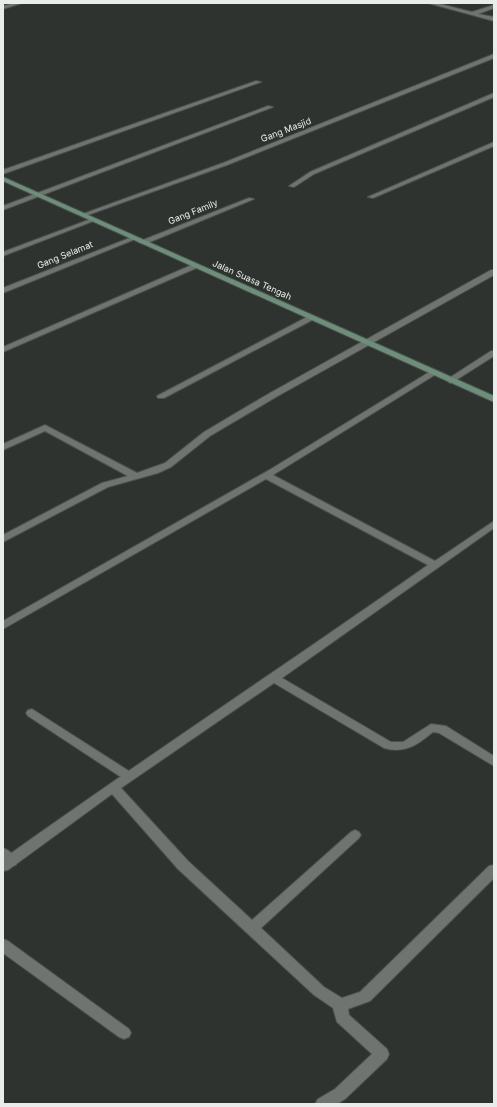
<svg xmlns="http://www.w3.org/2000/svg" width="497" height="1107" font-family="Inter,sans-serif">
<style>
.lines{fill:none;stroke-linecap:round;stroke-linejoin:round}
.lane-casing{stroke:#4d514e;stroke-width:2}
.street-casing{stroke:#4d514e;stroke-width:2}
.secondary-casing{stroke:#4d514e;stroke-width:2}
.lane{fill:#6f7470;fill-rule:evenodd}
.street{fill:#6f7470;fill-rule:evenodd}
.secondary{fill:#6c8f7a;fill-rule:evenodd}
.labels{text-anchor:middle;stroke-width:3.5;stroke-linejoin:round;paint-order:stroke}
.far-street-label{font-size:9px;fill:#e9ecea;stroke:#2e332f}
</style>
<rect width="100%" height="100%" fill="#2e332f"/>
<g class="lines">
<defs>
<g id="lane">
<polygon points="32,709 132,773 134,776 132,779 128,780 124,779 28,716 26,713 28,710"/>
<path d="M3 848C9 850 14 855 17 861L16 865 11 866 3 861Z"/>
<polygon points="3,939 8,941 129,1029 131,1033 129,1037 124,1039 119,1037 3,953"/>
</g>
<g id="street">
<polygon points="15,3 22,3 3,9 3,6"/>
<polygon points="428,3 436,3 472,12 494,5 494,8 478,14 494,17 494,21"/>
<polygon points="494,54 494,58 227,165 85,216 80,215 223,163"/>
<polygon points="256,81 261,82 3,174 3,170"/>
<polygon points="494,93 494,97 314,174 294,187 289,186 310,172"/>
<polygon points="268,106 273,107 3,210 3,206"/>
<polygon points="494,142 494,146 373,198 368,197"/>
<polygon points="249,198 254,199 145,244 138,242"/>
<polygon points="91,219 96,220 3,256 3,252"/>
<polygon points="132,237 138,238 3,293 3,288"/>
<polygon points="194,264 201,266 3,352 3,347"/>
<polygon points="491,270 494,270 494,275 276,397 210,436 171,467 158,473 108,487 3,542 3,535 102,483 128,476 45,431 3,450 3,444 45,425 137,473 165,463 204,432 270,393"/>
<polygon points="309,316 312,316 316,318 164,398 158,398 157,396"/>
<polygon points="491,351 494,351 494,356 453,382 450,383 446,380"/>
<path d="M431 371H434L438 373 273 475 435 561 494 521V528L282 678 391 742H403L431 724 446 726 494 756V766L439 733 433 732C417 745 405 754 384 748L274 683 121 788 188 861 252 920 351 832 355 830 359 832 361 835 359 838 261 928 324 987 342 998 360 992 489 866 494 865V878L370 1001 348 1009 349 1015 387 1049 389 1054 387 1059 345 1099 337 1104H315L318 1099 335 1089 372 1054 337 1022 333 1008 314 995 178 869 112 794 8 870 3 871V859C143 759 287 664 428 565L266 479 3 629V621L271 469Z"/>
</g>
<polygon id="secondary" points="3,177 494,396 494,402 3,181"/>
</defs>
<use href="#lane" class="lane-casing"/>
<use href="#street" class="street-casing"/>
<use href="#secondary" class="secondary-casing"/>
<use href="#lane" class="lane"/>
<use href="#street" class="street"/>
<use href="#secondary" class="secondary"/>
</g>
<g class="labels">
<g class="far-street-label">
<text transform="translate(286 130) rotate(-21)" y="3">Gang Masjid</text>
<text transform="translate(193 212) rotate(-22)" y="3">Gang Family</text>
<text transform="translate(65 255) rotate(-22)" y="3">Gang Selamat</text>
<text transform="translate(252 280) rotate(24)" y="3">Jalan Suasa Tengah</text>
</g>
</g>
<rect width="497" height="1107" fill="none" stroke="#e9ecea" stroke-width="8"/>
</svg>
